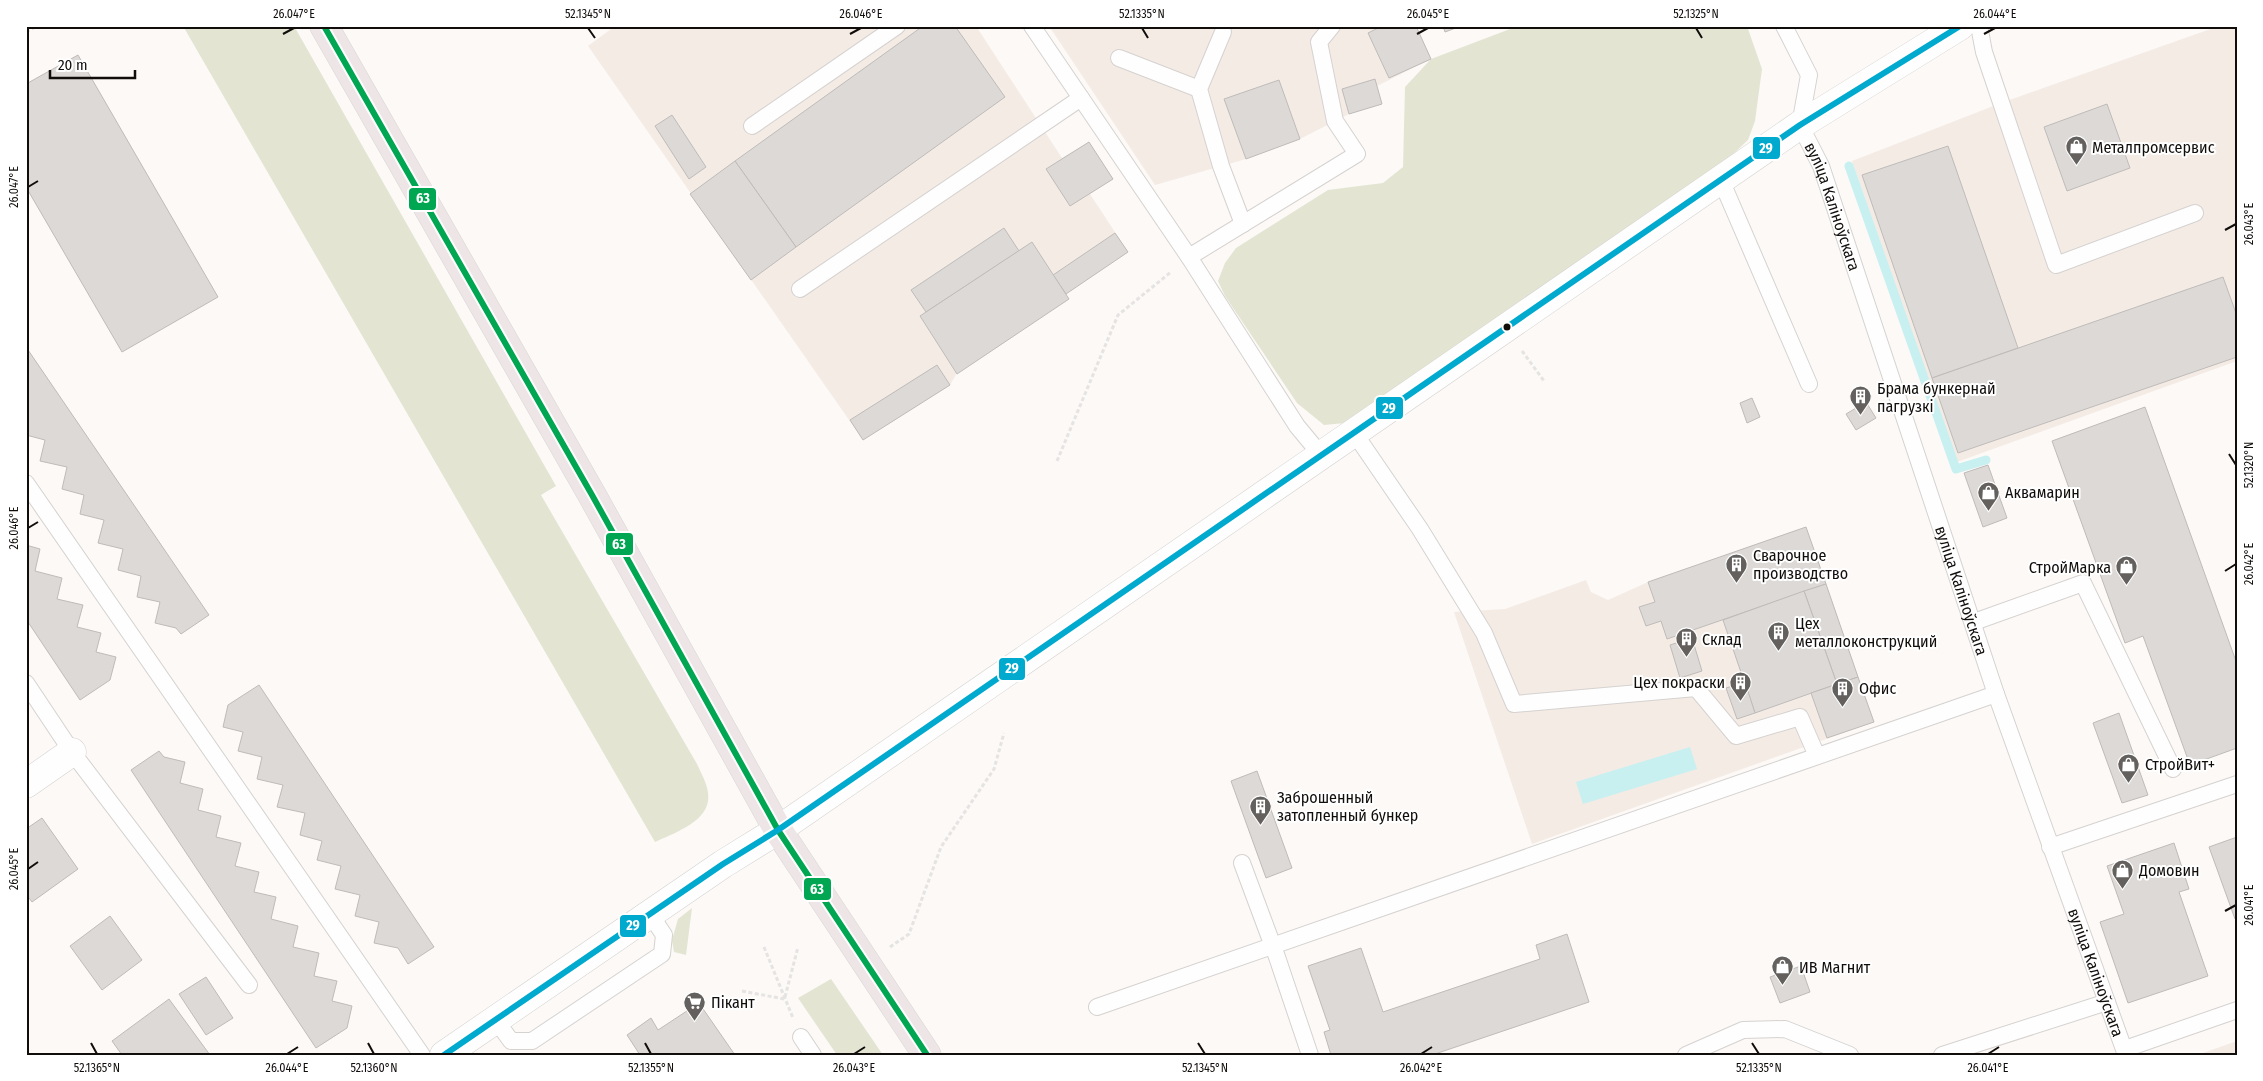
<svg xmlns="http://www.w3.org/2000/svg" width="2263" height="1081" font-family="'Fira Sans Condensed',sans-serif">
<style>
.built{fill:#f4ebe5}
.green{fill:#e3e5d2}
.water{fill:#c8f0f0}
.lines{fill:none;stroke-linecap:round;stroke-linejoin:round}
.stream{stroke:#c8f0f0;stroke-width:9}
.building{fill:#dcd9d7;stroke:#bebbb9}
.service-casing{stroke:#d5d2d0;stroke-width:18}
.minor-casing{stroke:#d5d2d0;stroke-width:29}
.tertiary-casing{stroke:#d5d2d0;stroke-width:29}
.primary-casing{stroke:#d8d6d5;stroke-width:29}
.path{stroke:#e5e4e3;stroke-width:3;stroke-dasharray:4 2.5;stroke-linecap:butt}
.service{stroke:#fffefe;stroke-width:16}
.minor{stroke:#fffefe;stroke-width:28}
.tertiary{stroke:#fffefe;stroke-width:28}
.primary{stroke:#eee6e6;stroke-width:28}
.bus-1-casing{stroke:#fff;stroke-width:10}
.bus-2-casing{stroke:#fff;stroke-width:10}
.bus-1{stroke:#00a651;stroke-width:6}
.bus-2{stroke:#00a9ce;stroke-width:6}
.ticks{fill:none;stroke:#100d0b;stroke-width:2}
.bus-dot{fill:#100d0b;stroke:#fff;stroke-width:2}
.labels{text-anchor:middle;stroke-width:4;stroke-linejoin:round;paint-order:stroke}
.poi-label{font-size:16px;fill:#100d0b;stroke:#fff;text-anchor:start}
.street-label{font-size:16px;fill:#100d0b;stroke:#fff}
.line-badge{stroke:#fff;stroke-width:2}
.badge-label{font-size:14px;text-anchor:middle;font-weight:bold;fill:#fff}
.neatline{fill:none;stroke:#100d0b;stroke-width:2}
.ticks-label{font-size:12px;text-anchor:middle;fill:#100d0b}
</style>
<rect width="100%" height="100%" fill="#fcf9f7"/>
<g class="built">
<polygon points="615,26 976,26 1062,158 1089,142 1113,179 1090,194 1128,252 1066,293 1069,299 957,373 950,385 863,440 588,46"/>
<polygon points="1049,26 1416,26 1431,59 1377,86 1382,104 1349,114 1300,139 1246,159 1155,185"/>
<polygon points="2219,26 2235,26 2237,33 2237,361 1957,462 1852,161 2001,103"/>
<polygon points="1806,527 1874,722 1532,844 1454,612 1505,609 1586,580 1591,592 1608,600 1648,582"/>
<polygon points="2237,1041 2237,1055 2197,1055"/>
</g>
<g class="green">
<path d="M183 26H294L556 486 541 495 697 764C702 775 710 788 708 801 705 823 672 834 655 842Z"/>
<polygon points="1518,26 1747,26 1762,69 1755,121 1748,140 1730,157 1345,423 1324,425 1297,403 1225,296 1218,281 1225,263 1236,248 1328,190 1383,183 1403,167 1405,87 1431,59"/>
<polygon points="692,908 686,955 674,952 672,940 678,919"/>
<polygon points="831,979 883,1055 837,1055 798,998"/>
</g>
<polygon class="water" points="1690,747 1697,769 1583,804 1576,782"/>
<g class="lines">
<polyline class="stream" points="1849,166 1956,469 1986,460"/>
</g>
<g class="building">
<polygon points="923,26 955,26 1005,97 796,247 735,161"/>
<polygon points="1382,26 1416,26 1431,59 1389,78 1368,33"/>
<polygon points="1443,26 1461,26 1445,32"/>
<polygon points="78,55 218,297 122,352 26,187 26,84"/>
<polygon points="1375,79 1382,104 1349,114 1342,89"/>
<polygon points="1279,80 1300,139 1246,159 1224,99"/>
<polygon points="2107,104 2130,168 2067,191 2044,127"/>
<polygon points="672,115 706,167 689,179 655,126"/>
<polygon points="1089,142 1113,179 1070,206 1046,169"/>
<polygon points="1948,146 2018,348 1932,378 1862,175"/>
<polygon points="735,161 796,247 751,280 690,194"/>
<polygon points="1004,228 1019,251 926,312 911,290"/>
<polygon points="1115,233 1128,252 1066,294 1053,275"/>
<polygon points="1032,242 1069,299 957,374 920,316"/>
<polygon points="2223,277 2237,316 2237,357 1958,453 1932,378"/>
<polygon points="26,347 209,615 181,634 176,628 155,623 160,602 137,597 141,576 118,570 123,549 98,543 104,520 80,514 84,495 62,489 67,467 40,461 45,440 26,435"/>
<polygon points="937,365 950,385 863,440 850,420"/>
<polygon points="1752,398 1760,417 1747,423 1740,403"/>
<polygon points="1866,402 1876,418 1856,430 1846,414"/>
<polygon points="2145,407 2237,664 2237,748 2190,765 2143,636 2125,643 2052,441"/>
<polygon points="1988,465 2007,518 1983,527 1964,473"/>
<polygon points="1806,527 1826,584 1667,639 1661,621 1646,626 1639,607 1655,602 1648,582"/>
<polygon points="26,545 40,549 35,571 62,578 57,599 83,605 77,627 101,633 96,652 116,657 110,680 80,700 26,619"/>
<polygon points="1826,584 1858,677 1837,684 1804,591"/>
<polygon points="1804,591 1837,684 1755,713 1723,620"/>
<polygon points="1692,638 1702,671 1680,678 1670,645"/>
<polygon points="1858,677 1874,722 1827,738 1811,693"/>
<polygon points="1745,682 1755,713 1737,719 1726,688"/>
<polygon points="259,685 434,947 408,964 398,948 374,943 379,922 355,916 360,895 335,889 341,866 317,860 322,841 300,835 305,813 277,807 283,785 257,779 262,757 238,751 243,732 223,727 228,705"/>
<polygon points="2119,713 2148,795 2122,803 2093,723"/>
<polygon points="159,751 164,757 185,762 180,783 203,789 198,810 221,816 216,837 241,843 235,866 259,872 254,892 276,897 271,919 298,926 293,947 319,953 314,976 337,981 332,1001 352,1006 347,1028 316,1048 131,770"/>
<polygon points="1257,771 1292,868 1266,878 1231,781"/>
<polygon points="42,818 78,869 32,902 26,894 26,829"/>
<polygon points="2237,837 2237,918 2235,919 2209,847"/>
<polygon points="2174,843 2189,889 2179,892 2208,976 2128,1003 2100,922 2124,914 2107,866"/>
<polygon points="110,916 142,960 102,990 70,946"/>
<polygon points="1567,934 1589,1002 1432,1055 1331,1055 1324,1032 1330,1030 1308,966 1361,948 1383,1012 1540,959 1536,945"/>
<polygon points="1801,966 1810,992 1780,1003 1770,977"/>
<polygon points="206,977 233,1018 206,1035 179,994"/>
<polygon points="169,999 210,1055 122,1055 112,1041"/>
<polygon points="699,1003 735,1055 640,1055 627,1035 651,1018 658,1030"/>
</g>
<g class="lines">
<defs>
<g id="service">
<polyline points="1032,26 1189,257 1297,426 1321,455"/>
<path id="s1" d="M1784 26 1809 75 1800 125 1821 166 1996 694 2126 1055"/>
<polyline points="1979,26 1984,52 2056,265 2195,213"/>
<polyline points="1223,32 1199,89 1221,166 1243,224"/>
<polyline points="1119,58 1199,89"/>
<polyline points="752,126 897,26"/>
<polyline points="1721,180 1809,384"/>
<polyline points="1189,257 1357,154 1335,121 1319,42 1332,26"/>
<polyline points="800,289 1081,98"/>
<polyline points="1355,434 1420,529 1484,633 1514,704 1696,688 1736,736 1800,717 1817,756"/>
<polyline points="26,483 422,1055"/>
<polyline points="1974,622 2083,583 2173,769"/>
<polyline points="26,683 72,752 249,985"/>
<polyline points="2050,847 2237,784"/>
<polyline points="1242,863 1277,957 1310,1055"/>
<polyline points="1097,1007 1996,694"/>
<polyline points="495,1019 511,1041 532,1041 662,954 664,935 650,914"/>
<polyline points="801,1037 813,1055"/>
<polyline points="2125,1049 2237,1010"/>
<polyline points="1686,1055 1743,1030 1785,1029 1850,1055"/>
<polyline points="1942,1055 2107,1002"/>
</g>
<polyline id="minor" points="26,784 72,752"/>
<polyline id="tertiary" points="444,1055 723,864 778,830 1800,125 1960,26"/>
<polyline id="primary" points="324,26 592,495 778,830 927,1055"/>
</defs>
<use href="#service" class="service-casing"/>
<use href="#minor" class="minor-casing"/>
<use href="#tertiary" class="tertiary-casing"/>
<use href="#primary" class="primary-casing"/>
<g class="path">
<polyline points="26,32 37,26"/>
<polyline points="1522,351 1544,381"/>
<polyline points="1057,461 1118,315 1171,272"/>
<polyline points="764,947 793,1018"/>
<polyline points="890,947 909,934 941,847 994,769 1004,733"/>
<polyline points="742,991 784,999"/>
<polyline points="785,997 798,947"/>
</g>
<use href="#service" class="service"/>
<use href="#minor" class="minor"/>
<use href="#tertiary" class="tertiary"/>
<use href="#primary" class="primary"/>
<defs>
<polyline id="bus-1" points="324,26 592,495 778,830 927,1055"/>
<polyline id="bus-2" points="444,1055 723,864 778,830 1800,125 1960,26"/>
</defs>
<use href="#bus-1" class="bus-1-casing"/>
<use href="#bus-2" class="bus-2-casing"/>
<use href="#bus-1" class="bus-1"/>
<use href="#bus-2" class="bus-2"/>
</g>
<path class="ticks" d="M588 28 595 38M1142 28 1148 38M1696 28 1702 38M283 34 294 28M850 34 861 28M1417 34 1428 28M1984 34 1995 28M28 187 38 181M2225 230 2236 224M2229 454 2236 465M28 528 38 522M2225 571 2236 564M28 869 38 862M2225 911 2236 905M91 1043 97 1054M368 1043 374 1054M645 1043 651 1054M1198 1043 1205 1054M1752 1043 1759 1054M287 1054 298 1047M854 1054 865 1047M1421 1054 1432 1047M1988 1054 1999 1047"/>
<defs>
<symbol id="shop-pin" viewBox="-11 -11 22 30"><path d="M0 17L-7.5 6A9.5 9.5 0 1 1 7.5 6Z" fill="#63605e" stroke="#fff"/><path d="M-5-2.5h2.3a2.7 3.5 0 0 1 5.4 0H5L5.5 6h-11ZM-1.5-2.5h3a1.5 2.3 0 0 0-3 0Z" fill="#fff"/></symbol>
<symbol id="building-pin" viewBox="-11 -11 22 30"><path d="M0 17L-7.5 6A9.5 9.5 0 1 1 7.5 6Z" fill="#63605e" stroke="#fff"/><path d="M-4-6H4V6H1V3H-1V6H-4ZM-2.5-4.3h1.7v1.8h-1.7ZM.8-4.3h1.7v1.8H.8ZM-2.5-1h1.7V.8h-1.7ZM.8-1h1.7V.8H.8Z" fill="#fff"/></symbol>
<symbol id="supermarket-pin" viewBox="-11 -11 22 30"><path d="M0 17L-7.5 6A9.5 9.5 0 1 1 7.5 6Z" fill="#63605e" stroke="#fff"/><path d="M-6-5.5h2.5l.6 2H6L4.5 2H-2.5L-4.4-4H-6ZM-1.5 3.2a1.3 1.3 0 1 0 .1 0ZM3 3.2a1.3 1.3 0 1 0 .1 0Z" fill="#fff"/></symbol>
</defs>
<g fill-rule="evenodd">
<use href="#shop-pin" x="2064" y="134" width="25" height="34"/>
<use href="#building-pin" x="1848" y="384" width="25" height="34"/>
<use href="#shop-pin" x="1976" y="480" width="25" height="34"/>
<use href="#building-pin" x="1724" y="552" width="25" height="34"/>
<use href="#shop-pin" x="2114" y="554" width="25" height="34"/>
<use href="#building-pin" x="1766" y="620" width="25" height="34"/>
<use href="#building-pin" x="1674" y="626" width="25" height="34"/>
<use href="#building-pin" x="1728" y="670" width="25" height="34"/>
<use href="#building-pin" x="1830" y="676" width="25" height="34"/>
<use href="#shop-pin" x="2116" y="752" width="25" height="34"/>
<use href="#building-pin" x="1248" y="794" width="25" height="34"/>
<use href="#shop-pin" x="2110" y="858" width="25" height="34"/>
<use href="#shop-pin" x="1770" y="954" width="25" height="34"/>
<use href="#supermarket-pin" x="682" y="990" width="25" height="34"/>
</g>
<circle class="bus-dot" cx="1507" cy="327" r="4.5"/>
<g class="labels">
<g class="poi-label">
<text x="2092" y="153">Металпромсервис</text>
<text x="1877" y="394">Брама бункернай<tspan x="1877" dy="18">пагрузкі</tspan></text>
<text x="2005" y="498">Аквамарин</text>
<text x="1753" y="561">Сварочное<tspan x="1753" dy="18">производство</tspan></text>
<text x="2111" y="573" text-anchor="end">СтройМарка</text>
<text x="1795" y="629">Цех<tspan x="1795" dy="18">металлоконструкций</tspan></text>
<text x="1702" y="645">Склад</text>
<text x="1725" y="688" text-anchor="end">Цех покраски</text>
<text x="1859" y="694">Офис</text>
<text x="2145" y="770">СтройВит+</text>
<text x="1277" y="803">Заброшенный<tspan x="1277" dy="18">затопленный бункер</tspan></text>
<text x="2139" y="876">Домовин</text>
<text x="1799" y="973">ИВ Магнит</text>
<text x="711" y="1008">Пікант</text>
</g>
<g class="street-label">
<text dy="6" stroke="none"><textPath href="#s1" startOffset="194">вуліца Каліноўскага</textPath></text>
<text dy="6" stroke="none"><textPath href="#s1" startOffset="599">вуліца Каліноўскага</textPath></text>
<text dy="6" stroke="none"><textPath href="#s1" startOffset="1004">вуліца Каліноўскага</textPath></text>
</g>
</g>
<g class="line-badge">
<rect x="1752" y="136" width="29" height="24" rx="5" fill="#00a9ce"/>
<rect x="408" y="187" width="29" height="24" rx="5" fill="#00a651"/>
<rect x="1375" y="396" width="29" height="24" rx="5" fill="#00a9ce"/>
<rect x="605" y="532" width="29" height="24" rx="5" fill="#00a651"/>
<rect x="998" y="657" width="28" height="24" rx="5" fill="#00a9ce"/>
<rect x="803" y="877" width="29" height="24" rx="5" fill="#00a651"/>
<rect x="619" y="914" width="28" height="24" rx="5" fill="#00a9ce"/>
</g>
<g class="badge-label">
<text x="1766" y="153">29</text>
<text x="423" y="203">63</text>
<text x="1389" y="413">29</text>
<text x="619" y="549">63</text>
<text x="1012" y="673">29</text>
<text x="817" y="894">63</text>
<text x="633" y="930">29</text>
</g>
<rect width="2263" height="1081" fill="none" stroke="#ffffff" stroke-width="55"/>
<path d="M50 70v8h85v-8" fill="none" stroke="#100d0b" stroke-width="2.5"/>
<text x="58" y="70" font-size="15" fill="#100d0b" stroke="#ffffff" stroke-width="4" paint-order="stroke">20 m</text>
<rect x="28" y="28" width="2208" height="1026" class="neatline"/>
<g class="ticks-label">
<text x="294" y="18">26.047°E</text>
<text x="588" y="18">52.1345°N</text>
<text x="861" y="18">26.046°E</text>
<text x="1142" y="18">52.1335°N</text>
<text x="1428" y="18">26.045°E</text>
<text x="1696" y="18">52.1325°N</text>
<text x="1995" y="18">26.044°E</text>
<text transform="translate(14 187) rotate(-90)" y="4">26.047°E</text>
<text transform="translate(2249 224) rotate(-90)" y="4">26.043°E</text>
<text transform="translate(2249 465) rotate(-90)" y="4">52.1320°N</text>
<text transform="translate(14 528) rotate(-90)" y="4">26.046°E</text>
<text transform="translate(2249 564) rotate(-90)" y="4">26.042°E</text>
<text transform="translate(14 869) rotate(-90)" y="4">26.045°E</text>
<text transform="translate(2249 905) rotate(-90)" y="4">26.041°E</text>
<text x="97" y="1072">52.1365°N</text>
<text x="287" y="1072">26.044°E</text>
<text x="374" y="1072">52.1360°N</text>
<text x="651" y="1072">52.1355°N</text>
<text x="854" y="1072">26.043°E</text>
<text x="1205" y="1072">52.1345°N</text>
<text x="1421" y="1072">26.042°E</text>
<text x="1759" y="1072">52.1335°N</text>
<text x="1988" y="1072">26.041°E</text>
</g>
</svg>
